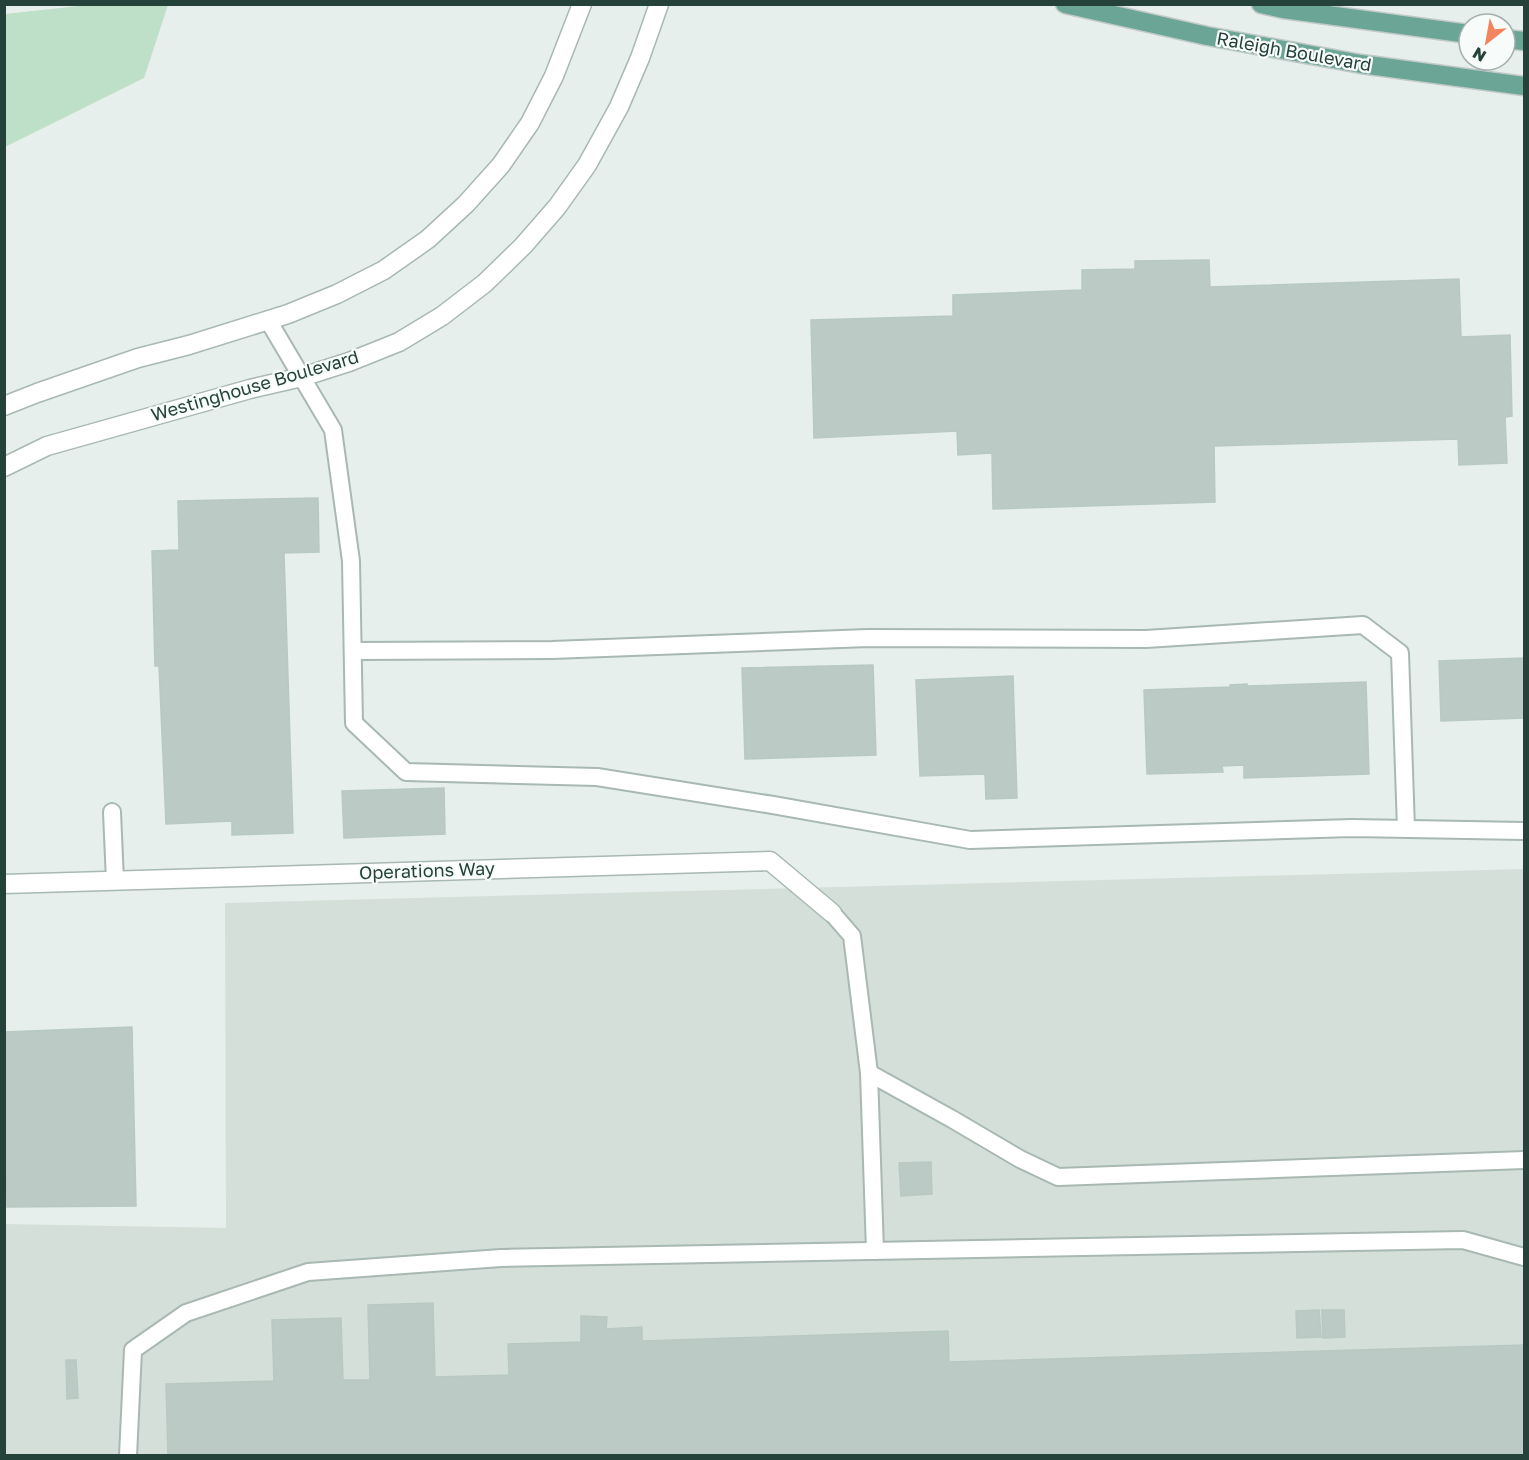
<svg xmlns="http://www.w3.org/2000/svg" width="1529" height="1460" font-family="'Golos Text',sans-serif">
<style>
.built{fill:#d4dfda}
.green{fill:#bfe0c8}
.building{fill:#bbcac4;stroke:#b8c9c2;stroke-width:1.5}
.lines{fill:none;stroke-linecap:round;stroke-linejoin:round}
.service-casing{stroke:#a8b8b2;stroke-width:20}
.minor-casing{stroke:#a8b8b2;stroke-width:21}
.tertiary-casing{stroke:#a8b8b2;stroke-width:21}
.primary-casing{stroke:#c2cac8;stroke-width:21}
.service{stroke:#fff;stroke-width:16}
.minor{stroke:#fff;stroke-width:18}
.tertiary{stroke:#fff;stroke-width:18}
.primary{stroke:#6aa596;stroke-width:18}
.labels{text-anchor:middle;stroke-width:4.5;stroke-linejoin:round;paint-order:stroke}
.street-label{font-size:18px;fill:#24423a;stroke:#f7fbf9}
</style>
<rect width="100%" height="100%" fill="#e6efeb"/>
<polygon class="built" points="1524,869 1524,1455 5,1456 5,1224 226,1228 225,903"/>
<polygon class="green" points="97,4 168,5 144,78 5,147 5,14"/>
<g class="building">
<polygon points="1209,260 1210,287 1459,279 1461,337 1510,335 1512,416 1505,417 1507,463 1459,465 1458,439 1214,446 1215,502 993,509 992,453 958,455 957,431 814,438 811,320 953,316 953,295 1082,290 1082,270 1135,269 1135,261"/>
<polygon points="318,498 319,552 284,553 293,833 232,835 232,821 166,824 159,666 155,666 152,551 179,550 178,501"/>
<polygon points="1524,658 1524,718 1441,721 1439,661"/>
<polygon points="873,665 876,755 745,759 742,668"/>
<polygon points="1013,676 1017,798 986,799 985,774 920,776 916,680"/>
<polygon points="1366,682 1369,774 1244,778 1244,765 1222,766 1223,772 1147,774 1144,690 1230,687 1230,685 1247,684 1247,686"/>
<polygon points="444,788 445,834 344,838 342,791"/>
<polygon points="132,1027 136,1206 7,1207 4,1032"/>
<polygon points="931,1162 932,1194 901,1196 899,1163"/>
<polygon points="433,1303 435,1377 509,1375 508,1344 581,1342 581,1316 607,1317 606,1329 642,1327 642,1341 948,1331 949,1362 1524,1345 1524,1456 168,1456 166,1384 274,1381 272,1320 341,1318 343,1380 370,1380 368,1305"/>
<polygon points="1319,1310 1321,1337 1297,1338 1296,1311"/>
<polygon points="1322,1310 1344,1310 1345,1337 1323,1338"/>
<polygon points="66,1360 76,1360 78,1398 67,1399"/>
</g>
<g class="lines">
<defs>
<g id="service">
<polyline points="268,320 333,430 351,561 354,723 406,772 597,777 773,805 970,840 1352,828 1524,831"/>
<polyline points="353,651 552,650 868,638 1146,639 1363,625 1400,653 1406,829"/>
<polyline points="112,812 115,881"/>
<polyline points="832,913 852,936 869,1073 952,1119 1020,1159 1058,1177 1524,1160"/>
<polyline points="869,1073 875,1251"/>
<polyline points="128,1456 133,1350 186,1313 308,1272 501,1258 1463,1240 1524,1257"/>
</g>
<polyline id="minor" points="4,884 770,861 832,913"/>
<g id="tertiary">
<polyline points="4,406 37,393 138,358 189,345 288,314 337,294 384,270 428,239 466,204 501,165 530,123 554,76 582,4"/>
<polyline points="4,467 47,446 250,389 302,377 349,362 399,342 442,316 485,283 523,246 557,207 587,165 619,107 640,58 659,4"/>
</g>
<g id="primary">
<polyline points="1065,4 1207,36 1361,64 1524,86"/>
<polyline points="1261,4 1283,9 1469,34"/>
<polyline points="1505,39 1524,41"/>
</g>
</defs>
<use href="#service" class="service-casing"/>
<use href="#minor" class="minor-casing"/>
<use href="#tertiary" class="tertiary-casing"/>
<use href="#primary" class="primary-casing"/>
<use href="#service" class="service"/>
<use href="#minor" class="minor"/>
<use href="#tertiary" class="tertiary"/>
<use href="#primary" class="primary"/>
</g>
<g class="labels">
<g class="street-label">
<text transform="translate(1294 52) rotate(10)" y="6">Raleigh Boulevard</text>
<text transform="translate(255 386) rotate(-16)" y="6">Westinghouse Boulevard</text>
<text transform="translate(427 871) rotate(-2)" y="6">Operations Way</text>
</g>
</g>
<rect width="1529" height="1460" fill="none" stroke="#24423a" stroke-width="12"/>
<g transform="translate(1487 42) rotate(211)"><circle r="28" fill="#f7fbf9" stroke="#a3b1ad" stroke-width="1.5"/>
<path d="M0-4.5L10 22L0 15L-10 22Z" fill="#f4845f"/>
<text y="-9" font-size="16" font-weight="bold" text-anchor="middle" fill="#24423a">N</text>
</g>
</svg>
